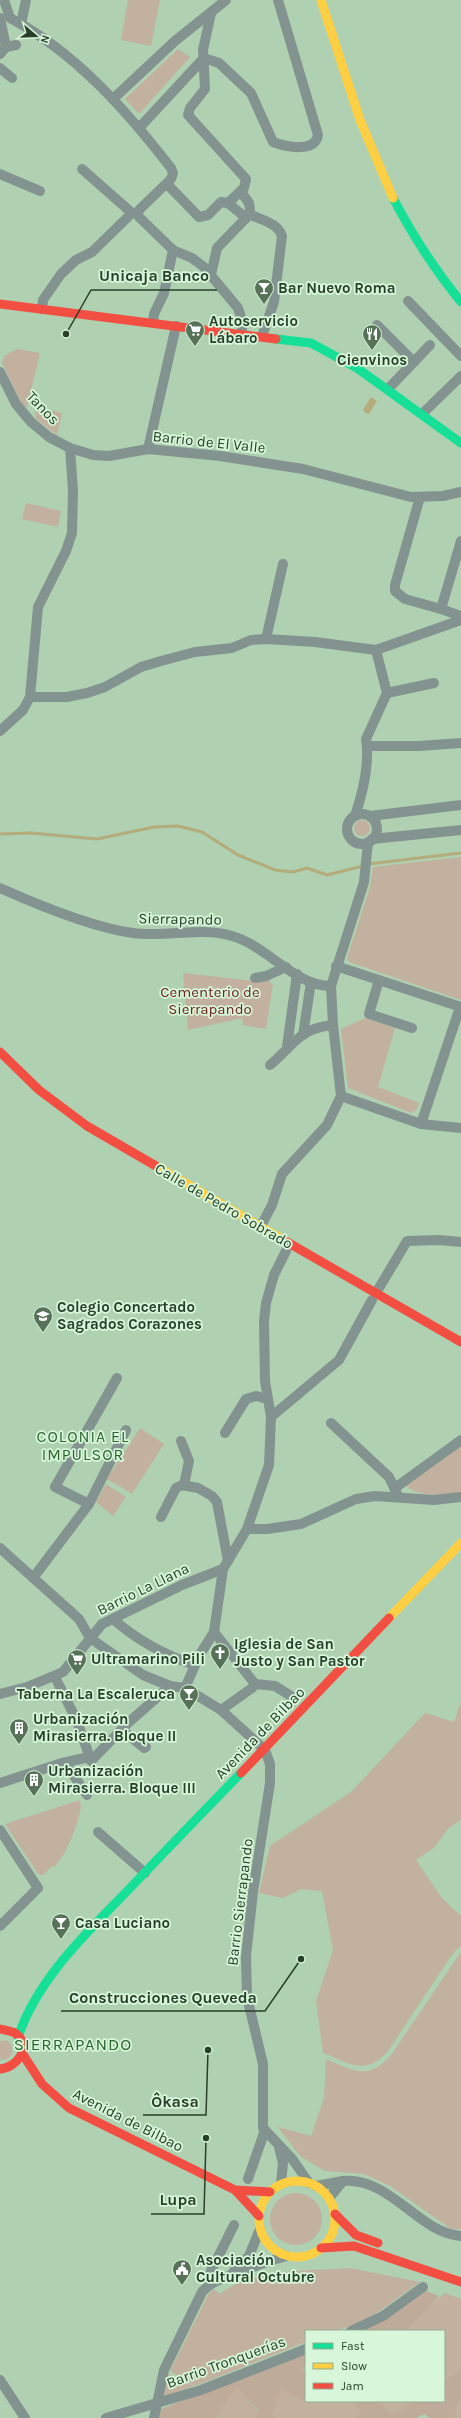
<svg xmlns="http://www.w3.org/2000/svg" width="461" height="2418" font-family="Karla,sans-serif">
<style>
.green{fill:#c2b19f}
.forest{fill:#bfab99}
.water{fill:#b4ac7b}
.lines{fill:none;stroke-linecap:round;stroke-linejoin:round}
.stream{stroke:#b4ac7b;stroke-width:3}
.street{stroke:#839490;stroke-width:10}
.fast{stroke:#16e098;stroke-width:9}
.slow{stroke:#ffcf43;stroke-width:9}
.jam{stroke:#f24e42;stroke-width:9}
.labels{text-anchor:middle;stroke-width:3.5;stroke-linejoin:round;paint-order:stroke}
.poi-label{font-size:15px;font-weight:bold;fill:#273f28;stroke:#d8f6d9;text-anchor:start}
.street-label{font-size:15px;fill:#273f28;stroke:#d8f6d9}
.park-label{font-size:15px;fill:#6e211e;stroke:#d8f6d9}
.neighbourhood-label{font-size:16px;letter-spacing:1px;fill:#2d6432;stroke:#d8f6d9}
.quarter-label{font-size:17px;letter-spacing:1px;fill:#2d6432;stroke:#d8f6d9}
.leader{fill:none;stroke:#273f28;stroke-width:1.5}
.callout-dot{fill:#273f28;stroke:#d8f6d9;stroke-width:1.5}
.callout-label{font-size:16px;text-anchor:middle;font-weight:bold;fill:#273f28;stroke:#d8f6d9;stroke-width:3.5;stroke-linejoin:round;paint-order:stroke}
</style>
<rect width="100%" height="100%" fill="#afd0b1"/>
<g class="green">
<polygon points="128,0 160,0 151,46 121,40"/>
<polygon points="178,49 190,57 140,113 138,113 125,99"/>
<polygon points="17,349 40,353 27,407 22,405 2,363 4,356"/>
<polygon points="38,407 62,413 57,435 36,419 35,411"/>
<polygon points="26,503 61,511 58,527 22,519"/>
<circle cx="362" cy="828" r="8"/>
<polygon points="461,857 461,1000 349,962 347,958 370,887 373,867"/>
<polygon points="183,973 263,982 264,979 270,980 270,983 273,984 266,1029 243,1025 242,1018 188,1030"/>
<polygon points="365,1018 395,1028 378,1087 419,1103 417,1109 411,1113 348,1088 341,1029"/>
<polygon points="140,1428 164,1444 132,1494 107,1479"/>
<path d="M461 1444V1492C443 1495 421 1498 406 1486Z"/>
<polygon points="106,1484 126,1497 113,1516 96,1502"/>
<path d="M461 1701V1819L447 1830 435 1847 416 1860 442 1898 461 1916V1945L451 1956 388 2051C366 2076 349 2064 323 2053L316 2001 333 1950 322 1891 301 1889 283 1898 259 1893 270 1846 351 1792 425 1713 454 1722Z"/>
<path d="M80 1800 79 1803 81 1804C80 1821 66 1856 54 1867L52 1866 43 1875H39L5 1824Z"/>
<path d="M461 1952V2229H451L390 2186 364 2174 325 2171 300 2156 278 2127 311 2136 324 2098 326 2059C354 2071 368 2081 391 2055Z"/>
<path d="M7 2040 12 2046V2053C9 2058 6 2061 0 2059V2041Z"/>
<circle cx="296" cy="2219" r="26"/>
<path d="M350 2268 420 2282 367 2320 336 2331H306V2342L195 2386 170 2371 208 2295 213 2289 220 2294C251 2268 311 2271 350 2268Z"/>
<polygon points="445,2293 461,2299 461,2370 444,2381 444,2331 403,2331 427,2307"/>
<polygon points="168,2374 194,2386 163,2397"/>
<polygon points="236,2386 259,2412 256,2418 216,2418"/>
<polygon points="282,2389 303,2401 306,2396 306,2401 353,2401 361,2413 351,2418 277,2418 272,2415"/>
<polygon points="378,2401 414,2401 392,2414"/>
<polygon points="458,2402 461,2402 461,2418 455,2418"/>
</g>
<g class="forest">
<polygon points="426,2291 439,2296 406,2330 359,2331"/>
<path d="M306 2352V2365L303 2368C308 2376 308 2393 303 2401L282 2389 272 2415 277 2418H256L259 2411 236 2387 216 2418H159L161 2409Z"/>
<polygon points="461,2370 461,2402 458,2403 455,2418 430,2418 425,2414 416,2418 351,2418 361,2413 353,2401 378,2401 392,2414 414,2401 444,2401 444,2381"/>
</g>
<polygon class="water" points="371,397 377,401 369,414 366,413 363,410"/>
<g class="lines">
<g class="stream">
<polyline points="0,834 31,833 97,839 154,827 178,826 202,832 238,855 275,870 293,872 307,868 327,875 363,866"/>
<polyline points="368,864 461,853"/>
</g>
<g class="street">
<path d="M4 0 10 18C75 52 126 110 171 168L173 173 171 179 140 209 137 213 139 217 173 250 192 258 204 267 238 308 242 320V333"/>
<polyline points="211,13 203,50 205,89 190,108 188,115 246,179 244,188 228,203"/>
<polyline points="0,18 6,47 0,54"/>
<polyline points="21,24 26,0"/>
<polyline points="6,47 16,45"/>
<path d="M204 58 219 63 251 93 273 142C286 147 315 153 318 135L278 0"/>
<polyline points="0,68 12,78"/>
<polyline points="113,99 175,41 226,0"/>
<polyline points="140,127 204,58"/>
<polyline points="82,169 132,213"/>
<polyline points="0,174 40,191"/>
<polyline points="167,184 199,217 208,215 221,202 228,203"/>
<polyline points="228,203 246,218"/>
<path d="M249 214C261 220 277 222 282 236L274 302 262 336"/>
<polyline points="211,275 217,248 246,218 250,210 249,203 241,192"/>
<polyline points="408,301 461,356"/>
<polyline points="42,309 43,300 61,274 76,260 92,252 132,213 137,213"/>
<polyline points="153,323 154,314 164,293 173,250"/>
<polyline points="377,325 414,362"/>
<polyline points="0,372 16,404 31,422 49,437 70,448 93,455 109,456 148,449 220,456 303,469 411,497 443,496 461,492"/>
<polyline points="388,389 430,345"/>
<polyline points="422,414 461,376"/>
<polyline points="148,449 176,326"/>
<polyline points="420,497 395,585 395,591 405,599 441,609"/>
<polyline points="461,541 441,609 461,616"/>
<polyline points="266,639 283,564"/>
<polyline points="387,693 434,683"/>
<polyline points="30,697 67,697 87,693 105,687 141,667 161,661 195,652 232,648 251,640 266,639 315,642 376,650 461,620"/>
<polyline points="0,731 23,710 30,697 38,607 66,551 72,533 73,491 70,448"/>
<polyline points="369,746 419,746 461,743"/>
<circle cx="362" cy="829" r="15"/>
<path d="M355 816C363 792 370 764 366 739L387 693 376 650"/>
<polyline points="370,816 461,805"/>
<polyline points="372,839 461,830"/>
<path d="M0 888C36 904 95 928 133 933 166 938 200 926 232 936 266 945 296 987 331 986"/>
<polyline points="336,966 461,1007"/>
<polyline points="255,978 266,976 286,967"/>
<polyline points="379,980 369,1014 412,1028"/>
<polyline points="303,1035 311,982"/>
<polyline points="287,1047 297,974"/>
<path d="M270 1065C293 1046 299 1028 333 1025"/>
<polyline points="341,1096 421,1124 461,1128"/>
<polyline points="421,1124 460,1007"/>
<polyline points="261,1226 272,1205 282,1174 327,1125 341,1096 333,1025 331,986 364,882 368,842"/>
<polyline points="376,1293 407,1241 439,1240 461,1242"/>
<polyline points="271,1417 339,1360 372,1300"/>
<polyline points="331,1423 389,1477 398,1496"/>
<polyline points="225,1433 246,1399 256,1396 267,1399"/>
<polyline points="181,1441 189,1461 184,1485"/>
<polyline points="395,1488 461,1440"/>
<polyline points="89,1504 55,1487 117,1378"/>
<polyline points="161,1517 176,1488 182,1485 198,1488 212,1496 217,1502 228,1561"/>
<polyline points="247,1529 267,1529 301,1524 356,1499 375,1496 434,1500 461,1497"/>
<polyline points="0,1548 79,1619 90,1638 143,1675 170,1686 185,1688 221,1710 265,1750 270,1764 270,1783 253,1892 246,1956 247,1997 263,2064 263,2128 293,2160 309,2183"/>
<polyline points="33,1578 89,1504 126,1430"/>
<path d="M113 1619C138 1641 164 1655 195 1665"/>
<polyline points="214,1632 255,1684 252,1688 221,1710"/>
<polyline points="55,1677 77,1721 91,1761 128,1723 170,1686"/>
<polyline points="255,1684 275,1686 291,1696"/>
<polyline points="185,1688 199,1656 214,1632 223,1569 247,1529 269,1465 271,1417 265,1381 264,1321 266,1303 274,1275 286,1251"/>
<polyline points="0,1694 27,1687 63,1672 102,1624 182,1585 223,1569"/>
<polyline points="122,1730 144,1748 146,1747"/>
<polyline points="65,1763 87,1795"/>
<polyline points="0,1783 62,1763 89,1757"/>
<polyline points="0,1830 38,1888 0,1926"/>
<polyline points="98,1832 145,1873"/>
<polyline points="279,2147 283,2163 281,2184"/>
<polyline points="248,2179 265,2130"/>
<path d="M343 2181C391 2177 418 2233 461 2236"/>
<polyline points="316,2186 343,2181 329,2198"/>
<polyline points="233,2272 249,2256 260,2229"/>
<polyline points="211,2284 209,2277 211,2271 234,2225"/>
<polyline points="351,2331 383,2316 423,2287"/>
<polyline points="0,2380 25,2418"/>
<polyline points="106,2418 201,2390 306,2349"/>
<path d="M154 2418 164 2370 202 2292C213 2279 228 2277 243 2271 258 2265 271 2260 287 2256"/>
</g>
<g class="fast">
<path d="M393 198C413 236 434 269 461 302"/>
<polyline points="276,339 311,343 357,368 461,443"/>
<path d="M18 2037C38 1977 89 1931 132 1886 168 1848 205 1810 241 1773"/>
</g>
<g class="slow">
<polyline points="321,0 360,120 393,198"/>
<polyline points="156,1166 287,1242"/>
<polyline points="389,1618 461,1543"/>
<circle cx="297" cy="2219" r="38"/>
</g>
<g class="jam">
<polyline points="0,304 276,339"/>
<polyline points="0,1052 39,1090 87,1126 156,1166"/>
<polyline points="287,1242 461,1342"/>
<polyline points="241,1773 389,1618"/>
<path d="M0 2029C4 2030 12 2031 15 2033 33 2046 17 2068 0 2069"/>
<polyline points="22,2053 42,2084 69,2108 235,2190 270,2192"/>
<polyline points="235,2190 259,2216"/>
<polyline points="335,2214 356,2235 378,2243"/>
<polyline points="321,2248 354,2246 461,2282"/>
</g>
</g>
<defs>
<symbol id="bar-pin" viewBox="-11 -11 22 30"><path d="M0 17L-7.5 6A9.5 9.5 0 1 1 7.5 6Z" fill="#577258" stroke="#d8f6d9"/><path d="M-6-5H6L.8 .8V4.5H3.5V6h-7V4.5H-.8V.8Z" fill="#fff"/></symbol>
<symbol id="supermarket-pin" viewBox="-11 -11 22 30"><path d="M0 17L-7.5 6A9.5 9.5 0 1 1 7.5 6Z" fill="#577258" stroke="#d8f6d9"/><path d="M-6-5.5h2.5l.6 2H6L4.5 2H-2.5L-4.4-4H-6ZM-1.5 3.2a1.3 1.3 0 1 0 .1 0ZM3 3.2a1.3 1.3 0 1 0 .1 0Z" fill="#fff"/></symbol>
<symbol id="restaurant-pin" viewBox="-11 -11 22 30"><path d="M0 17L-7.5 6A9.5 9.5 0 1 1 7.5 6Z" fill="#577258" stroke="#d8f6d9"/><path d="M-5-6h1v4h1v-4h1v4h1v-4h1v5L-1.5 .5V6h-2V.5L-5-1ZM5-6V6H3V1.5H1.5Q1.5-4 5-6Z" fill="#fff"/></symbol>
<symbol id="school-pin" viewBox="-11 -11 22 30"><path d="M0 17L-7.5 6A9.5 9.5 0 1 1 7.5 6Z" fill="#577258" stroke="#d8f6d9"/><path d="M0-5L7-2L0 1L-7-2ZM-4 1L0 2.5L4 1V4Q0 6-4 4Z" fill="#fff"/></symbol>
<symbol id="church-pin" viewBox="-11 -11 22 30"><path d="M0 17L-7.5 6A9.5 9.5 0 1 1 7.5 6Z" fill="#577258" stroke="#d8f6d9"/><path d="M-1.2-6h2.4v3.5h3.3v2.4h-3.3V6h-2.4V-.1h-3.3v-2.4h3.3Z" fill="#fff"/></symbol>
<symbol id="building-pin" viewBox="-11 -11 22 30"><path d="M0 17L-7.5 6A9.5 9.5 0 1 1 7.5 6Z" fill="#577258" stroke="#d8f6d9"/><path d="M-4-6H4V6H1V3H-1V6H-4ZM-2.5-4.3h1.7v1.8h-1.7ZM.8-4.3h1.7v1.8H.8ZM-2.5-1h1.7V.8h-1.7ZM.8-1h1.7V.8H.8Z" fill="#fff"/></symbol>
<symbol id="civic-pin" viewBox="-11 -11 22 30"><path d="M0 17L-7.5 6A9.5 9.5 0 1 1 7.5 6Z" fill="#577258" stroke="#d8f6d9"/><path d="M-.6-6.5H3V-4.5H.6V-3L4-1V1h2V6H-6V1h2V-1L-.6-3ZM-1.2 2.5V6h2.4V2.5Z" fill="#fff"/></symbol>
</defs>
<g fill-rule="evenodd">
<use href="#bar-pin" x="253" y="277" width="22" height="30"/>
<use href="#supermarket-pin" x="184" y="319" width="22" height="30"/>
<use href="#restaurant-pin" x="361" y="323" width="22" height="30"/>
<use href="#school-pin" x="32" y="1305" width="22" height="30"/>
<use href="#church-pin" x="209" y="1642" width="22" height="30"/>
<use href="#supermarket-pin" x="66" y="1648" width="22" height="30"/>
<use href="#bar-pin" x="178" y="1683" width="22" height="30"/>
<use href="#building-pin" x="8" y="1717" width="22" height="30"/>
<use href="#building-pin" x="23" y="1769" width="22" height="30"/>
<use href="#bar-pin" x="50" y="1912" width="22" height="30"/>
<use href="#civic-pin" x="171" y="2258" width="22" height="30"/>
</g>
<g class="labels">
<g class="poi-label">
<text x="278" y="293">Bar Nuevo Roma</text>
<text x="209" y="326">Autoservicio<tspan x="209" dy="17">Lábaro</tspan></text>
<text x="372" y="365" text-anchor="middle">Cienvinos</text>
<text x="57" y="1312">Colegio Concertado<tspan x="57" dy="17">Sagrados Corazones</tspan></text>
<text x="234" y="1649">Iglesia de San<tspan x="234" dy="17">Justo y San Pastor</tspan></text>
<text x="91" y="1664">Ultramarino Pili</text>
<text x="175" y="1699" text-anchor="end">Taberna La Escaleruca</text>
<text x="33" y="1724">Urbanización<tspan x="33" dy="17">Mirasierra. Bloque II</tspan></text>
<text x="48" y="1776">Urbanización<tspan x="48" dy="17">Mirasierra. Bloque III</tspan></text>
<text x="75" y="1928">Casa Luciano</text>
<text x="196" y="2265">Asociación<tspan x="196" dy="17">Cultural Octubre</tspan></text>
</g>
<g class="street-label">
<text transform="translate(43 408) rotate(46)" y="5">Tanos</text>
<text transform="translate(209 442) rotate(6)" y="5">Barrio de El Valle</text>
<text transform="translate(180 919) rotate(1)" y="5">Sierrapando</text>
<text transform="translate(224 1206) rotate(30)" y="5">Calle de Pedro Sobrado</text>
<text transform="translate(143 1589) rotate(-26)" y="5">Barrio La Llana</text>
<text transform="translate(260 1733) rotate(-46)" y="5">Avenida de Bilbao</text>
<text transform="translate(240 1902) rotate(-83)" y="5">Barrio Sierrapando</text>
<text transform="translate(128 2120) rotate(27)" y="5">Avenida de Bilbao</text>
<text transform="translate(226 2362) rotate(-20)" y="5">Barrio Tronquerías</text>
</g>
<g class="park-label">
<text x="210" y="997">Cementerio de<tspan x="210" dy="17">Sierrapando</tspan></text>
</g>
<g class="neighbourhood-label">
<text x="83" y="1442">COLONIA EL<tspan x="83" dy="18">IMPULSOR</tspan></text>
</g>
<g class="quarter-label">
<text x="73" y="2050">SIERRAPANDO</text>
</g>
</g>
<path class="leader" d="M66 334L91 290H217M301 1959L265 2011H61M208 2050L206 2115H143M206 2138L204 2214H151"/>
<g class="callout-dot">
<circle cx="66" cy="334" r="4"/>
<circle cx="301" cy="1959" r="4"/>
<circle cx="208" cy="2050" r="4"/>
<circle cx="206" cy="2138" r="4"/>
</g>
<g class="callout-label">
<text x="154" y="281">Unicaja Banco</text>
<text x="163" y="2003">Construcciones Queveda</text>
<text x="175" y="2107">Ôkasa</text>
<text x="178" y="2205">Lupa</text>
</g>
<rect x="305" y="2330" width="140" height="72" fill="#d8f6d9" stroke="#91ad92"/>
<rect x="313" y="2343" width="20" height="6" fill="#16e098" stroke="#91ad92"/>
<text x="341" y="2350" font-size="12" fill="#273f28">Fast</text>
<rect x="313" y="2363" width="20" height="6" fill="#ffcf43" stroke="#91ad92"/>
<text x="341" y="2370" font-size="12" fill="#273f28">Slow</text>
<rect x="313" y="2383" width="20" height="6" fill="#f24e42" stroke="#91ad92"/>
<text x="341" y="2390" font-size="12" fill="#273f28">Jam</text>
<g transform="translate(36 36) rotate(109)" stroke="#d8f6d9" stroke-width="3" paint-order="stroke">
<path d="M0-3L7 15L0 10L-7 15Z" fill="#273f28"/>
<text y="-6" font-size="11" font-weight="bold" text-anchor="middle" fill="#273f28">N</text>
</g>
</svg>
